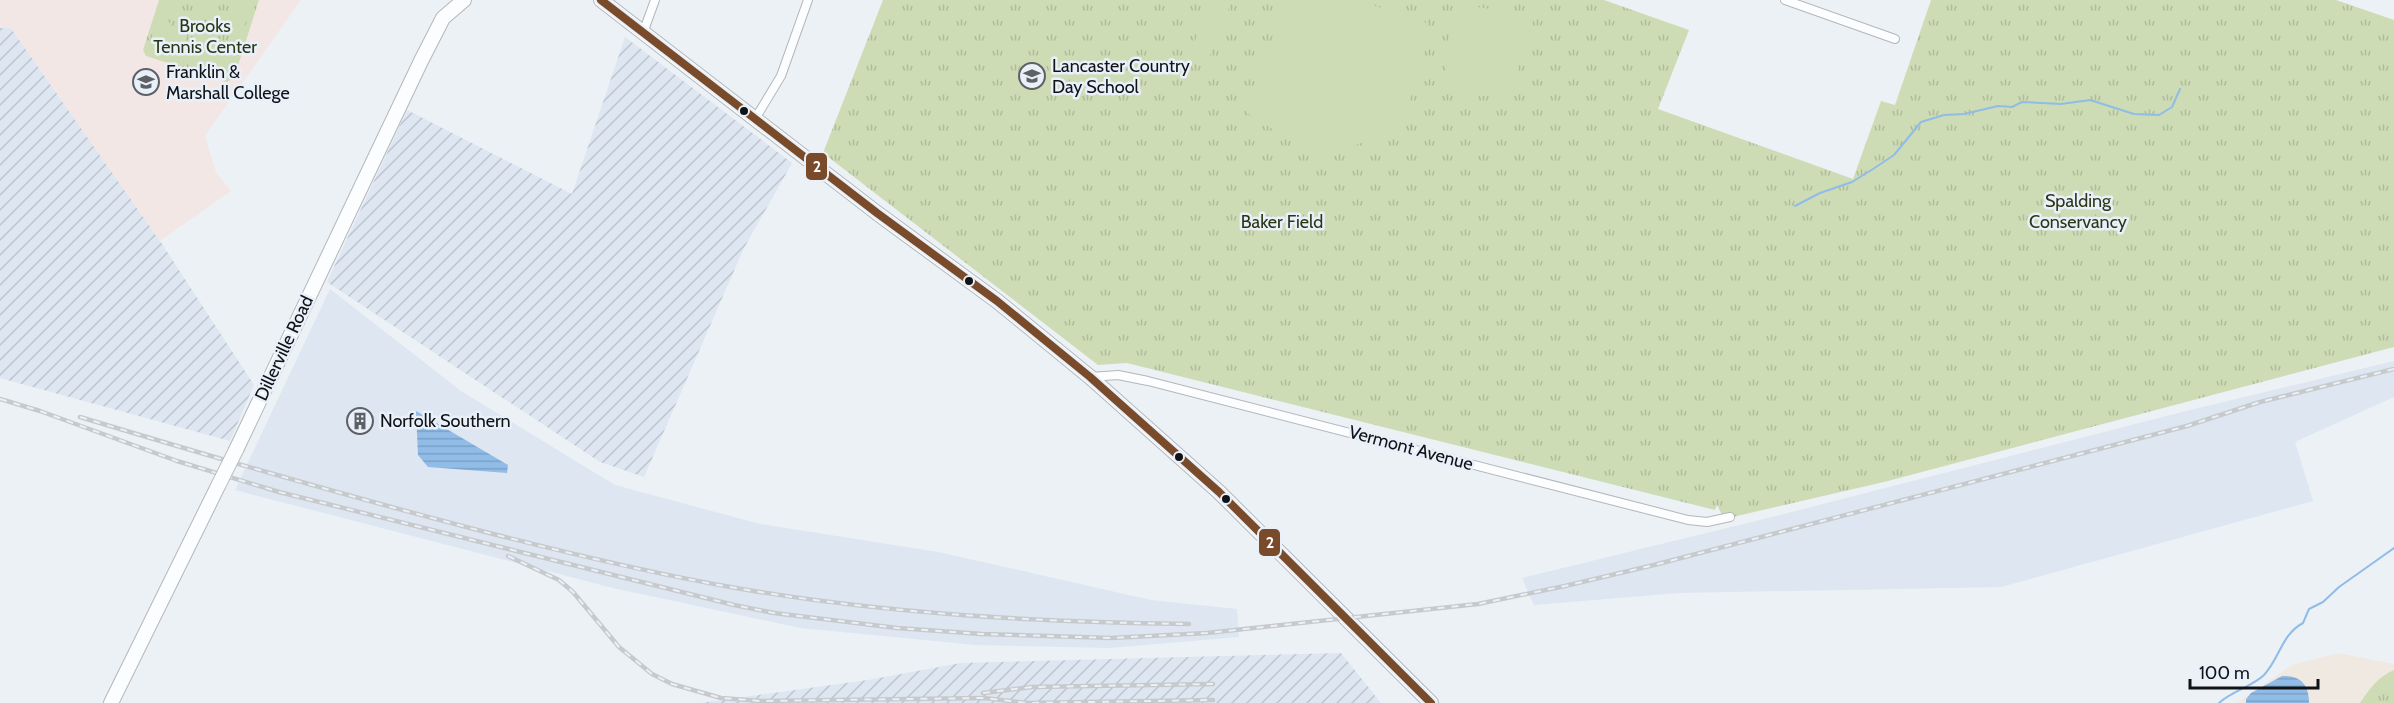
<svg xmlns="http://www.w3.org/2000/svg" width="2394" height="703" font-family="Cabin,sans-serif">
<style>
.commercial{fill:#f0e9e2}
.industrial{fill:url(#industrial-furrows)}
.education{fill:#f3e7e6}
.built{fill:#dde6f1}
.grass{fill:url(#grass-tufts)}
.garden{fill:#cddcb5}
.water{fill:url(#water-rules)}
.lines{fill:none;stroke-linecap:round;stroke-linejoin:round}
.stream{stroke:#90bce7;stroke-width:2}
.street-casing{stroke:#b3b7bb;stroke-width:10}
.primary-casing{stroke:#b3b7bb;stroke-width:16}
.street{stroke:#fcfdfe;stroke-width:8}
.primary{stroke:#fcfdfe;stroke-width:14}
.rail-casing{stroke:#c7c9cb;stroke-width:4.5}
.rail{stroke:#e8f0fa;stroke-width:2;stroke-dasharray:7;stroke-linecap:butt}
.primary-bridge-casing{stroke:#b3b7bb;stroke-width:16;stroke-linecap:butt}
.primary-bridge{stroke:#fcfdfe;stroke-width:14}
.bus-1-casing{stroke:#e8f0fa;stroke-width:12}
.bus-1{stroke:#7a4b2a;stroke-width:8}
.bus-dot{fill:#101215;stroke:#e8f0fa;stroke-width:2}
.labels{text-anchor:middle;stroke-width:5;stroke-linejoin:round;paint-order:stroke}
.park-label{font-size:18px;fill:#2d3614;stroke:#e8f0fa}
.poi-label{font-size:18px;fill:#101215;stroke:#e8f0fa;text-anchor:start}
.street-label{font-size:18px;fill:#101215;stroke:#e8f0fa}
.line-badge{stroke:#e8f0fa;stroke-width:2}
.badge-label{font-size:16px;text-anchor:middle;font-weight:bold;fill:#fff}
</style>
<defs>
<pattern id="industrial-furrows" width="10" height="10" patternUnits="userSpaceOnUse" patternTransform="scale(1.5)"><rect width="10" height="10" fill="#dde6f1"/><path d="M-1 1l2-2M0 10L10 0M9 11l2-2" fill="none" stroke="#bdc4ce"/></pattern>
<pattern id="grass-tufts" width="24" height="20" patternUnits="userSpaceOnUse" patternTransform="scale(1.5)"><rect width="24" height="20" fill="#cddcb5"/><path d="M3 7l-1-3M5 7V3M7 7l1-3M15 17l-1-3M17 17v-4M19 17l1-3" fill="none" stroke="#afbc9b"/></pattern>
<pattern id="water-rules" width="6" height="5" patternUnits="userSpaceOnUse" patternTransform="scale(1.5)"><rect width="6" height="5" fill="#90bce7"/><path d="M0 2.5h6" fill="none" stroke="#7ba1c5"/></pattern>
</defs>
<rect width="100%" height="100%" fill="#ecf1f6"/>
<polygon class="commercial" points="2338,653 2394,664 2394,703 2237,703 2292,665"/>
<g class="industrial">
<polygon points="0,28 11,28 160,241 254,385 230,441 0,378"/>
<polygon points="625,37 792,163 744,248 644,477 600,462 327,282 407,110 572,194"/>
<polygon points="1341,653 1381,703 700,703 868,680 961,663"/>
</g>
<polygon class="education" points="0,0 301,0 205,136 216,172 231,191 160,241 11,28 0,28"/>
<g class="built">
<polygon points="330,289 461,391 615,485 760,524 938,552 1151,600 1237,609 1239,637 1110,648 976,645 800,628 613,588 235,490"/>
<polygon points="2394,361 2394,397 2295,442 2313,501 2001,587 1679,593 1534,605 1522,578 1768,518 2182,412"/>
</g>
<g class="grass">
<polygon points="159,0 259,0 234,78 227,82 146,56 143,50"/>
<polygon points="883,0 1604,0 1689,30 1658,109 1853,179 1881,101 1895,105 1931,0 2336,0 2394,20 2394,347 1888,481 1724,519 1717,505 1715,510 1127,363 1098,365 823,153"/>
<path d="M2394 670V703H2360C2370 688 2378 677 2394 670Z"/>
</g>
<g class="garden">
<polygon points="238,0 253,0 244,27 230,23"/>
<polygon points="1211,0 1232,0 1209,58 1191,51"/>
<path d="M1286 0H1357L1427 23C1426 41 1425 60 1419 78 1404 124 1361 159 1311 146 1287 140 1266 125 1246 112Z"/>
<path d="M1455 4 1499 10 1533 21C1528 36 1519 73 1511 84 1503 93 1488 97 1476 96 1464 96 1455 94 1446 86L1447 47Z"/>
<polygon points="158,19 171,23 162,52 148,48"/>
<polygon points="175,24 189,29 180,58 166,53"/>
<polygon points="207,34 221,39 212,68 198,64"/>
<polygon points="225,40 239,45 229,74 216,69"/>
</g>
<g class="water">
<polygon points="416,411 508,465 507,473 428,467 418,455"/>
<path d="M2282 676C2300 675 2309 684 2309 703H2246V699L2251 693Z"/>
</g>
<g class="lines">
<g class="stream">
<polyline points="1795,206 1820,193 1852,182 1873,169 1894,155 1921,122 1944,115 1964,114 1998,106 2012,107 2022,102 2061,104 2090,100 2134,114 2159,115 2172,107 2180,89"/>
<path d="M2219 703C2232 691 2253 686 2264 675 2280 658 2281 635 2303 623L2309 609 2323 602 2339 587 2394 548"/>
</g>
<defs>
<g id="street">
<polyline points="1785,0 1895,39"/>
<polyline points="643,33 655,0"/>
<polyline points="755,119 781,76 808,0"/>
<polyline points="1090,377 1118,375 1148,381 1688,520 1707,522 1730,517"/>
</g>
<g id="primary">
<polyline points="601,0 877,213 997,301 1090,377 1219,492 1431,703"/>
<polyline points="236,450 421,61 443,18 464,0"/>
<polyline points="111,703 218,486"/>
</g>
</defs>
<use href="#street" class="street-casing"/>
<use href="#primary" class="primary-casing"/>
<use href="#street" class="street"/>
<use href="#primary" class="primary"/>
<defs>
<g id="rail">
<polyline points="0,399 40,411 177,461 279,492 734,605 774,613 897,628 982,634 1111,638 1207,633 1478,604 1565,586 1654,565 2187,426 2260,402 2394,369"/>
<path d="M80 417C219 459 357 499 497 535 576 555 655 574 736 588 886 614 1037 622 1189 624"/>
<polyline points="508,556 559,580 573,592 619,647 652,674 672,684 721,698 761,701 984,698 1027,703 1213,700"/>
<polyline points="983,693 1032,687 1213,684"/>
</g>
</defs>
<use href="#rail" class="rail-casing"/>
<use href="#rail" class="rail"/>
<defs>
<polyline id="primary-bridge" points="218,486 236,450"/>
</defs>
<use href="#primary-bridge" class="primary-bridge-casing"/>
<use href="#primary-bridge" class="primary-bridge"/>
<defs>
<polyline id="bus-1" points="601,0 877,213 997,301 1090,377 1219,492 1431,703"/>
</defs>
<use href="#bus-1" class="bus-1-casing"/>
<use href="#bus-1" class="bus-1"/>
</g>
<defs>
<symbol id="school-ring" viewBox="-11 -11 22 22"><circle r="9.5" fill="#e8f0fa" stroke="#5d6064" stroke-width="1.5"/><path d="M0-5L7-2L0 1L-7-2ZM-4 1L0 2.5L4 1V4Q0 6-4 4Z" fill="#5d6064"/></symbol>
<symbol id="university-ring" viewBox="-11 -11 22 22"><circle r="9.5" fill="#e8f0fa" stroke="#5d6064" stroke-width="1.5"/><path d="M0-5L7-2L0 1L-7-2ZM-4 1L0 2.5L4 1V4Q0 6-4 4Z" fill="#5d6064"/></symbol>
<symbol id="building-ring" viewBox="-11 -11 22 22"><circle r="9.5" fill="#e8f0fa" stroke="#5d6064" stroke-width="1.5"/><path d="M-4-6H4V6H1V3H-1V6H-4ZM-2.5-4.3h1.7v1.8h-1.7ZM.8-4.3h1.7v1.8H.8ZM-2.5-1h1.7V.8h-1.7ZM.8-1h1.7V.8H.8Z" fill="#5d6064"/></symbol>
</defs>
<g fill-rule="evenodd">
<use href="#school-ring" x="1017" y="61" width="30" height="30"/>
<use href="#university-ring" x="131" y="67" width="30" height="30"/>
<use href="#building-ring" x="345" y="406" width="30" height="30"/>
</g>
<g class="bus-dot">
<circle cx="744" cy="111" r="5"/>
<circle cx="969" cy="281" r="5"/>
<circle cx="1179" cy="457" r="5"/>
<circle cx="1226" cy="499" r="5"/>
</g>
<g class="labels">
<g class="park-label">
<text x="205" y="32">Brooks<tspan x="205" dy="21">Tennis Center</tspan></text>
<text x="2078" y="207">Spalding<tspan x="2078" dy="21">Conservancy</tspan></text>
<text x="1282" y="228">Baker Field</text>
</g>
<g class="poi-label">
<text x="1052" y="72">Lancaster Country<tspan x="1052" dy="21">Day School</tspan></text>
<text x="166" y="78">Franklin &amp;<tspan x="166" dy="21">Marshall College</tspan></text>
<text x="380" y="427">Norfolk Southern</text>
</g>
<g class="street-label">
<text transform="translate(284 348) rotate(-65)" y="6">Dillerville Road</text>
<text transform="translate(1411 448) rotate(15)" y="6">Vermont Avenue</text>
</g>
</g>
<g class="line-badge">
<rect x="805" y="152" width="23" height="29" rx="6" fill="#7a4b2a"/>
<rect x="1258" y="528" width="23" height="29" rx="6" fill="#7a4b2a"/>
</g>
<g class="badge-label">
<text x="817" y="172">2</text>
<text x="1270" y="548">2</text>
</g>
<path d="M2190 679v9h128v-9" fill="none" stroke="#101215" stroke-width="3"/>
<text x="2199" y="679" font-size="18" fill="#101215" stroke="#e8f0fa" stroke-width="4.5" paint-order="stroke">100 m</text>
</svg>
